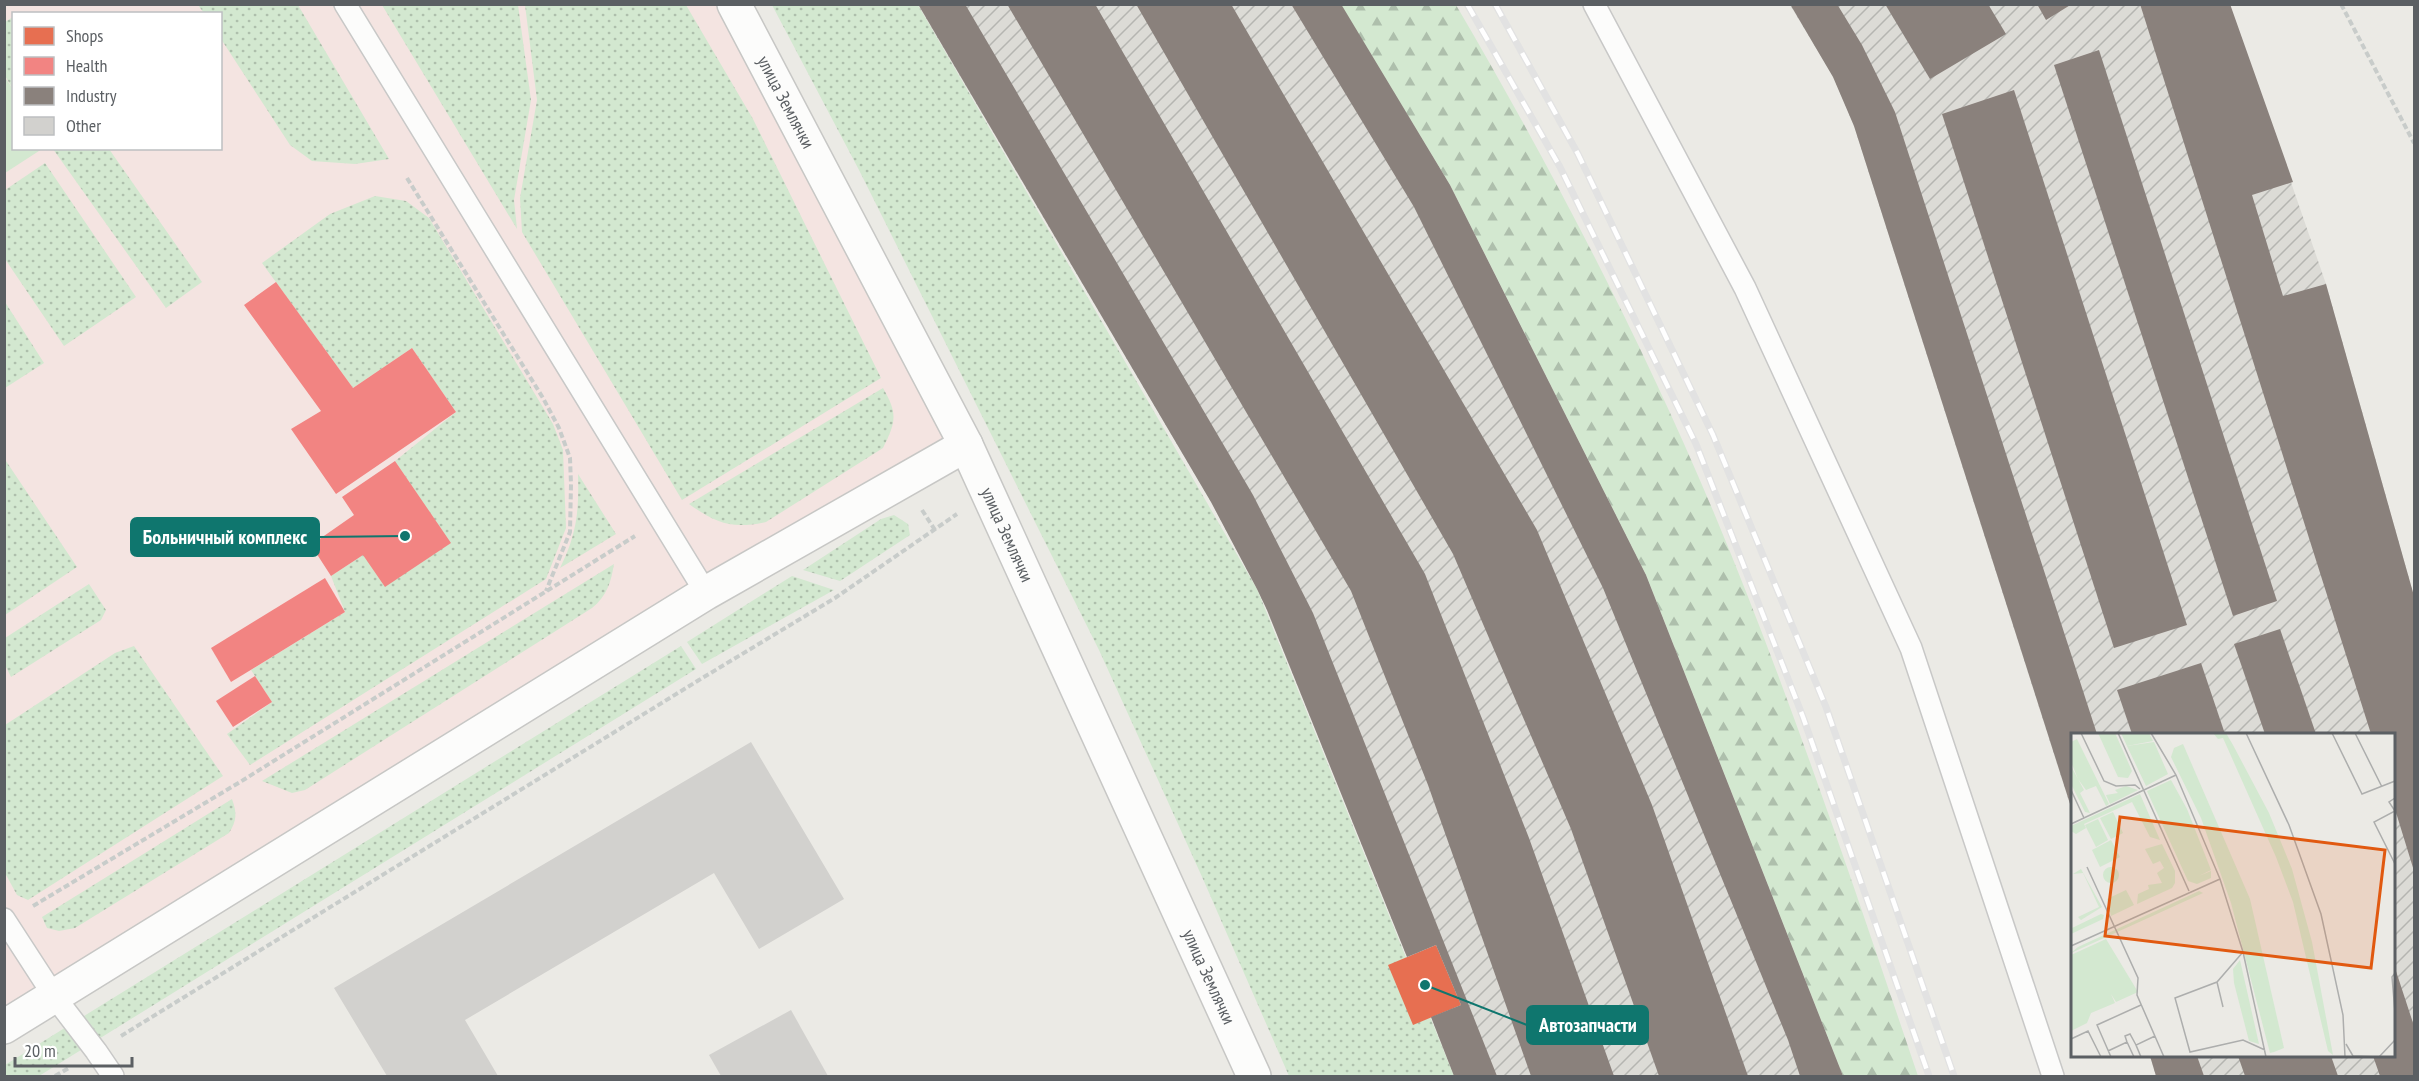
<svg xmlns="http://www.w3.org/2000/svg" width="2419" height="1081" font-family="'PT Sans Narrow',sans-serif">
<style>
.industrial{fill:url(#industrial-furrows)}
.medical{fill:#f4e4e1;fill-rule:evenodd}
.grass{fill:url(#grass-dots)}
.forest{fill:url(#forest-firs)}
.park{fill:#d3e8d0}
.shops{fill:#e76f51}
.health{fill:#f28482}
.industry{fill:#8a817c}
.building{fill:#d2d1ce}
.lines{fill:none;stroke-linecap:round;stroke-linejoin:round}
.lane-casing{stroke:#c8c8c7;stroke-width:24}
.secondary-casing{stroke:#c7c7c5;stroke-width:36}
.path{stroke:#c8ccca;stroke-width:4;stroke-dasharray:6 3;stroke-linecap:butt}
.lane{stroke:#fcfcfb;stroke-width:21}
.secondary{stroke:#fcfcfb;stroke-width:33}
.rail-casing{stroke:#e2e2e2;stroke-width:7}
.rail{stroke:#fff;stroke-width:4.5;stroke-dasharray:14;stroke-linecap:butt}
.labels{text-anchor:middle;stroke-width:6;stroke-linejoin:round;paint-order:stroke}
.street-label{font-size:18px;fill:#5b5f63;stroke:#fff}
.inset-road{fill:none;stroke:#adaead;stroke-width:1.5}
.view{fill:#e15910;fill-opacity:0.15;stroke:#e15910;stroke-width:3}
.inset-edge{fill:none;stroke:#5b5f63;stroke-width:3}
.leader{fill:none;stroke:#0f766e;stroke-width:2}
.callout-dot{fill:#0f766e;stroke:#fff;stroke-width:2}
.callout{fill:#0f766e;stroke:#0f766e;stroke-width:2}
.callout-label{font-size:20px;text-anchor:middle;font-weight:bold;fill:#fff}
</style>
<defs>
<pattern id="industrial-furrows" width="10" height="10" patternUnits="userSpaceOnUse" patternTransform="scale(1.5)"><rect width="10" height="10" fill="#dcdbd6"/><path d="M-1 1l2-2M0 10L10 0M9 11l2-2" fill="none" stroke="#b5b5b1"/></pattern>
<pattern id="grass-dots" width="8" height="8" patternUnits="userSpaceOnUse" patternTransform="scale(1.5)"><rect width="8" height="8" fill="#d3e8d0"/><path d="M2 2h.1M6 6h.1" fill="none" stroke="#aebfac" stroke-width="1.8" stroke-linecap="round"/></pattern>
<pattern id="forest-firs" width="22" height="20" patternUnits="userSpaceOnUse" patternTransform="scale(1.5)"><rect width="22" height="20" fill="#d3e8d0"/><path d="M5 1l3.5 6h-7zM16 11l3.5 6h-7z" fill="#aebfac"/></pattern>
</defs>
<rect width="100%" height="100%" fill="#ebeae5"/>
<g class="industrial">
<polygon points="918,5 1341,5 1450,185 1646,575 1843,1076 1454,1076 1431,1017 1436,945 1407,957 1267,610 1257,589 1211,502"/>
<polygon points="1790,5 2230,5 2326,284 2414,596 2414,1076 2156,1076 2150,1056 2394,1056 2394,734 2072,734 2072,811 1854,126 1833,76"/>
</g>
<path class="medical" d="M5 5H734L966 445 5 1027ZM14 14H220V148H14Z"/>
<g class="grass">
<polygon points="198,5 298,5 389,159 355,164 312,161 290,145 221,39 220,14 204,13"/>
<polygon points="382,5 518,5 531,100 514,200 517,229"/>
<polygon points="525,5 686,5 753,119 881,378 682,500 522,232 520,198 537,100"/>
<polygon points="772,5 918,5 1257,589 1454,1076 1289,1076 1203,879 1099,650 859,170"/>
<polygon points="13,17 13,89 5,76 5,22"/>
<polygon points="53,149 109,149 202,282 166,308"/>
<polygon points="45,163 136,297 64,346 5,259 5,190"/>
<polygon points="375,196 406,201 429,218 553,424 563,450 566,528 546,579 250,765 227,734 272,702 251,670 345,612 331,576 363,555 450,543 395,461 456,412 412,348 353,388 262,263 330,214"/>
<polygon points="5,302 44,363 5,388 4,388"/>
<path d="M883 388C898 414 896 422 883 448L766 522C732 529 717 524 689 504Z"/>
<polygon points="4,458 77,567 5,615 4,615"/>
<path d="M578 474 616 534 560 568C577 534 579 511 578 474Z"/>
<polygon points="894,515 908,524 910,535 840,581 803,570 881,519"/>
<path d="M614 564C611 582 607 596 592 608L305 790 292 793 262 781Z"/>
<polygon points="792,576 834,590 702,664 687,642"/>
<polygon points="89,584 106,610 101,620 11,677 5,665 5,638"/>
<polygon points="134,646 223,776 28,900 17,895 5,873 5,725 115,653"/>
<polygon points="681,646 696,669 39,1076 5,1076 5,1065"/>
<path d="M232 799C237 813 237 820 229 833L75 928 59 931 47 928 42 917Z"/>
</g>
<path class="forest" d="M1341 5H1456C1552 169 1640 337 1714 513 1791 697 1854 887 1918 1076H1843L1646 575 1450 185Z"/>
<polygon class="park" points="4,76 13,89 14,148 42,149 5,173"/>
<polygon class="shops" points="1436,945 1461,1005 1413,1025 1388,965"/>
<g class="health">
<polygon points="276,282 353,388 412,348 456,412 336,494 291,429 321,411 244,305"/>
<polygon points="395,461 451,543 385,587 363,555 331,576 311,545 354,515 342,497"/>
<polygon points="325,578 345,612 231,682 211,648"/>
<polygon points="255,676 272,702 233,727 216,701"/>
</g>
<g class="industry">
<polygon points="918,4 965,4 1253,495 1313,613 1497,1076 1454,1076 1431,1017 1461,1005 1436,945 1407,957 1267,610 1257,589 1211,502"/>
<polygon points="1007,4 1095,4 1425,574 1529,838 1614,1076 1531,1076 1428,785 1351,591"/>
<polygon points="1136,4 1231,4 1537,530 1652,805 1748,1076 1659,1076 1571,829 1453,554"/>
<polygon points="1291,4 1341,4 1450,185 1646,575 1843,1076 1800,1076 1788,1040 1603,588 1414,207"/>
<polygon points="1790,4 1837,4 1862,45 1895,112 2097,734 2072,734 2072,810 1854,126 1833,77"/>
<polygon points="1885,4 1988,4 2006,34 1930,79"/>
<polygon points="2037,4 2072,4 2046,20"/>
<polygon points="2140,4 2230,4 2293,182 2252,195 2283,296 2326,284 2414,596 2414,871 2394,806 2394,735 2371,734"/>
<polygon points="2099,50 2277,601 2233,616 2054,65"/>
<polygon points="2014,90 2187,625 2114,648 1942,114"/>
<polygon points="2280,629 2316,734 2265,734 2234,644"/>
<polygon points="2201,663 2225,734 2132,734 2117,690"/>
<polygon points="2394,965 2414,1026 2414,1076 2380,1076 2373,1056 2394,1056"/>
<polygon points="2150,1056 2197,1056 2204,1076 2156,1076"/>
<polygon points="2238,1056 2331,1056 2338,1076 2245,1076"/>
</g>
<g class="building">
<polygon points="751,742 844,899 759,949 714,873 465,1020 498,1076 387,1076 334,988"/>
<polygon points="791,1010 828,1076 721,1076 709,1055"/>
</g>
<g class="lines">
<defs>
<g id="lane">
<polyline points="345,4 706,593"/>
<polyline points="1594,4 1745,288 1911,648 2053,1076"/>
<polyline points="4,919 54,996 96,1051 113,1076"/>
</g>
<g id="secondary">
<path id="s1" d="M734 4 966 445 1254 1076"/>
<polyline points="4,1027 706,593 966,445"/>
</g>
</defs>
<use href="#lane" class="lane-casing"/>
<use href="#secondary" class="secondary-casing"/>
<g class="path">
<polyline points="2341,4 2414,143"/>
<polyline points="407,178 543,398 559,428 570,458 571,484 570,532 546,591"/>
<polyline points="922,510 935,530"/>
<polyline points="33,906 240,782 635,536"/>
<polyline points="121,1036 699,680 835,598 957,514"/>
<polyline points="55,1076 69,1068"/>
</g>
<use href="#lane" class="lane"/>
<use href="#secondary" class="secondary"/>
<defs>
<g id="rail">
<polyline points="1467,4 1560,167 1696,444 1803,717 1929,1076"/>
<polyline points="1495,4 1578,154 1713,435 1826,707 1954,1076"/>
</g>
</defs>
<use href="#rail" class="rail-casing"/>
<use href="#rail" class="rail"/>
</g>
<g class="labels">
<g class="street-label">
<text dy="6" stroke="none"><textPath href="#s1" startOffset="111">улица Землячки</textPath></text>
<text dy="6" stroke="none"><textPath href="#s1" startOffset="597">улица Землячки</textPath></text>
<text dy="6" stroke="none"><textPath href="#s1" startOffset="1083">улица Землячки</textPath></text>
</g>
</g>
<g transform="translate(2071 733)">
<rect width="324" height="324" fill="#ebeae5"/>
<path d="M27 0H44L61 38 57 45 47 44ZM6 6 38 71 35 73 25 53 15 57 7 46 0 29V9ZM83 9 97 41 75 53 56 13ZM112 11 179 166 213 315 203 319 199 320 160 170 130 85 100 24 103 15ZM0 33 13 57 9 60 19 80 14 79 0 51ZM100 47 116 76 140 137 128 143 140 138V145L126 151 117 148 76 58ZM55 53 67 57 39 71 35 62 47 60 44 57ZM69 61 89 107 79 104 61 69 13 91 15 95 5 101 0 98V93ZM40 107 49 124 29 134 21 117ZM91 111 104 138V150L101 155 66 171 67 161 78 156 77 152 91 150 86 140 93 135 89 128 82 131 74 116ZM32 142a8 8 0 1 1 16 0a8 8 0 1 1-16 0ZM10 136 31 174 10 187 7 184 28 174 12 140 2 141ZM55 157 63 172 40 183 36 166ZM128 158 132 160 0 220 7 214ZM30 181 33 182 32 186 0 201 1 195ZM35 206 67 259 45 269 40 261 44 270 20 280 16 290 0 298V222ZM169 227 188 311 178 308 163 250 162 236Z" fill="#d3e8d0"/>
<path d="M50 0H78L82 8 56 13ZM142 0H155L162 12 198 80 221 136 241 209 262 322 257 318 222 169 205 124 152 5 147 6Z" fill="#d3e8d0"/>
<path d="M42 79 52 100 40 106 29 85ZM27 86 37 107 25 114 14 92Z" fill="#d3e8d0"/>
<path class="inset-road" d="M10 0 33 48 45 53 64 52 69 56M47 0 118 158M80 0 105 42 149 146 172 219 195 324M175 0 218 92 250 181 272 282 274 324M261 0 291 61 324 48M284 0 311 54M0 57 13 85M324 65 318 69 324 78 303 89 324 131M0 91 105 42M16 134 67 245 66 262 93 324M0 213 149 146M172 219 146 249 104 265 119 319 172 307 194 317M324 240 321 244 324 279M146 249 152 274M0 306 17 298 30 324M56 309 54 303 59 301 65 312M275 311 282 323 308 324 324 307M37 318 56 309 63 324M40 324 26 292 70 272M70 324 65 312 84 303"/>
<path class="view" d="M49 84 314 117 300 235 34 203Z"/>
<rect width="324" height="324" class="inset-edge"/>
</g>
<path class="leader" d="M405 536L319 537M1425 985L1527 1025"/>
<g class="callout-dot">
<circle cx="405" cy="536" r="6"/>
<circle cx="1425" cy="985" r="6"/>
</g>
<g class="callout">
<rect x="131" y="518" width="188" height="38" rx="6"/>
<rect x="1527" y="1006" width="121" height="38" rx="6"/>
</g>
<g class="callout-label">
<text x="225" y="544">Больничный комплекс</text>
<text x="1588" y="1032">Автозапчасти</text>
</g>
<rect width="2419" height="1081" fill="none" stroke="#5b5f63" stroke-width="12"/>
<rect x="12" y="12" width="210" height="138" fill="#ffffff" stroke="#bdbfc1" stroke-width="1.5"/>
<rect x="24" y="27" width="30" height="18" fill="#e76f51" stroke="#bdbfc1" stroke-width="1.5"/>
<text x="66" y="42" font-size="18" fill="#5b5f63">Shops</text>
<rect x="24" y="57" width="30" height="18" fill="#f28482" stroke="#bdbfc1" stroke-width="1.5"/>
<text x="66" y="72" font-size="18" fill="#5b5f63">Health</text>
<rect x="24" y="87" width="30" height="18" fill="#8a817c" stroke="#bdbfc1" stroke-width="1.5"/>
<text x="66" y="102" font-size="18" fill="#5b5f63">Industry</text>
<rect x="24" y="117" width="30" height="18" fill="#d2d1ce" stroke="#bdbfc1" stroke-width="1.5"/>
<text x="66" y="132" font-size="18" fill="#5b5f63">Other</text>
<path d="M15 1057v9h117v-9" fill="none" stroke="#5b5f63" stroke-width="3"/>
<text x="24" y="1057" font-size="18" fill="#5b5f63" stroke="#ffffff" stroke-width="4.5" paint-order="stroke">20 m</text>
</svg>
